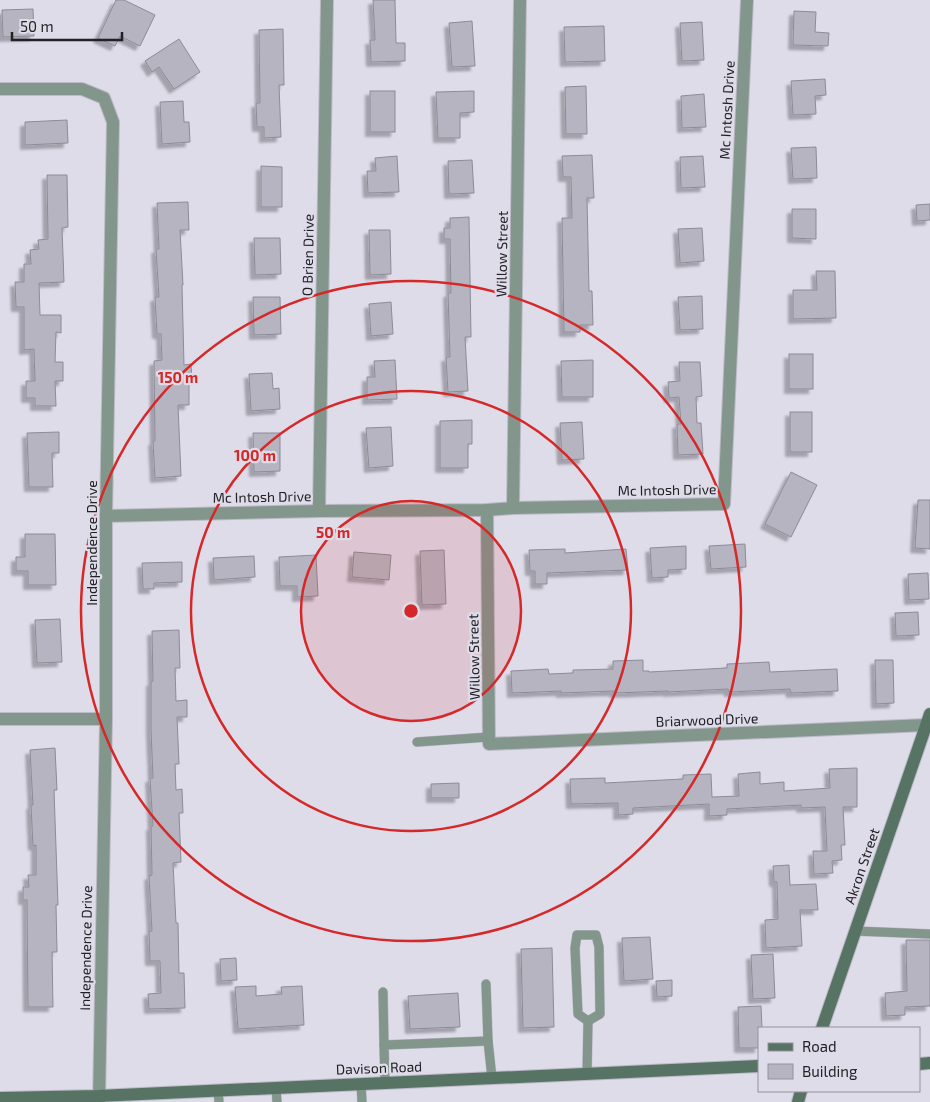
<svg xmlns="http://www.w3.org/2000/svg" width="930" height="1102" font-family="'Exo 2',sans-serif">
<style>
.building{fill:#b5b4c0;stroke:#8c8b97;filter:url(#shadow)}
.lines{fill:none;stroke-linecap:round;stroke-linejoin:round}
.lane-casing{stroke:#bcbac6;stroke-width:10}
.street-casing{stroke:#bcbac6;stroke-width:14}
.secondary-casing{stroke:#bcbac6;stroke-width:14}
.lane{stroke:#82968c;stroke-width:9}
.street{stroke:#82968c;stroke-width:12}
.secondary{stroke:#567364;stroke-width:12}
.ring{fill:none;stroke:#d62828;stroke-width:2.5}
.labels{text-anchor:middle;stroke-width:4.5;stroke-linejoin:round;paint-order:stroke}
.street-label{font-size:14px;fill:#222126;stroke:#dedce9}
.centre{fill:#d62828;stroke:#dedce9;stroke-width:2.5}
.ring-label{font-size:15px;text-anchor:middle;font-weight:bold;fill:#d62828;stroke:#dedce9;stroke-width:4.5;stroke-linejoin:round;paint-order:stroke}
</style>
<defs>
<filter id="shadow"><feDropShadow dx="-4.5" dy="4.5" stdDeviation="1" flood-color="#0004"/></filter>
</defs>
<rect width="100%" height="100%" fill="#dedce9"/>
<g class="building">
<polygon points="116,0 124,0 155,15 140,46 120,36 115,46 98,38"/>
<polygon points="373,0 395,0 396,43 405,43 405,61 371,62 370,40 375,40"/>
<polygon points="33,9 34,36 3,37 2,10"/>
<polygon points="794,11 816,12 815,32 829,33 828,46 793,45"/>
<polygon points="472,21 475,66 452,67 449,23"/>
<polygon points="702,22 704,60 682,61 680,23"/>
<polygon points="604,26 605,61 565,62 564,27"/>
<polygon points="283,29 284,85 279,85 281,137 264,138 264,127 257,127 256,103 260,103 259,30"/>
<polygon points="179,39 200,72 174,89 159,67 152,72 145,61"/>
<polygon points="825,79 826,95 815,96 816,114 793,115 791,81"/>
<polygon points="586,86 587,134 566,134 565,87"/>
<rect x="370" y="91" width="25" height="41"/>
<polygon points="474,91 474,112 460,113 460,138 438,138 436,92"/>
<polygon points="704,94 706,127 682,128 681,96"/>
<polygon points="183,101 184,122 189,122 190,142 162,144 160,102"/>
<polygon points="67,120 68,143 25,145 25,122"/>
<polygon points="816,147 817,178 793,179 791,148"/>
<polygon points="592,155 594,198 587,198 589,291 592,291 593,325 580,325 580,332 564,332 562,218 572,218 571,177 563,177 562,156"/>
<polygon points="397,156 399,192 368,193 367,171 376,171 375,158"/>
<polygon points="703,156 705,187 681,188 680,157"/>
<polygon points="472,160 474,193 449,194 448,161"/>
<polygon points="261,166 282,167 282,207 261,207"/>
<polygon points="47,175 67,175 68,227 62,228 64,282 39,283 40,315 61,315 61,333 56,332 55,362 63,362 63,381 55,381 56,406 35,406 35,398 26,398 26,381 35,381 34,349 24,350 24,307 16,307 15,282 24,282 24,264 31,264 30,250 39,249 38,240 48,239"/>
<polygon points="188,202 189,230 180,230 183,285 182,285 184,365 191,364 192,381 189,381 189,405 178,405 181,476 155,478 153,441 155,441 154,361 162,360 161,334 157,334 155,297 159,297 156,249 159,249 157,203"/>
<polygon points="930,204 930,220 917,221 916,205"/>
<polygon points="792,209 816,209 816,239 792,238"/>
<polygon points="469,217 471,337 465,337 468,391 448,392 446,357 450,357 448,293 451,293 450,239 444,239 444,228 450,228 450,218"/>
<polygon points="702,228 704,261 680,263 678,229"/>
<polygon points="369,230 390,230 391,274 370,275"/>
<polygon points="254,238 280,238 281,274 255,275"/>
<polygon points="816,271 835,271 836,318 793,319 793,290 817,290"/>
<polygon points="702,296 703,329 680,330 678,297"/>
<polygon points="253,297 280,297 281,334 254,335"/>
<polygon points="391,302 393,334 371,336 369,304"/>
<rect x="789" y="354" width="24" height="35"/>
<polygon points="395,360 397,399 367,400 367,377 375,377 374,361"/>
<polygon points="593,360 593,397 562,397 561,361"/>
<polygon points="679,362 700,362 702,396 696,397 697,423 701,423 703,454 678,455 677,424 681,424 679,397 669,398 668,382 680,381"/>
<polygon points="272,373 273,389 279,388 280,409 251,411 249,374"/>
<rect x="790" y="412" width="22" height="40"/>
<polygon points="472,420 472,444 468,444 468,468 440,468 440,421"/>
<polygon points="582,422 584,459 562,460 560,423"/>
<polygon points="391,427 393,466 369,468 366,428"/>
<polygon points="59,432 59,453 52,453 53,487 29,487 27,433"/>
<polygon points="253,433 280,433 280,471 254,472"/>
<polygon points="791,472 817,485 791,537 765,524"/>
<polygon points="918,500 930,500 930,549 915,548"/>
<polygon points="25,534 55,534 56,585 28,585 28,571 16,571 16,557 25,557"/>
<polygon points="745,544 746,567 711,569 709,546"/>
<polygon points="686,546 686,569 668,570 668,577 652,578 650,548"/>
<polygon points="565,549 565,553 626,549 628,570 547,573 547,584 535,584 535,571 530,571 529,550"/>
<polygon points="444,550 446,604 422,605 420,551"/>
<polygon points="354,552 391,555 389,580 352,577"/>
<polygon points="316,555 318,596 297,597 297,586 280,586 279,557"/>
<polygon points="254,556 255,577 214,580 213,558"/>
<polygon points="182,562 182,582 154,583 154,589 143,589 142,563"/>
<polygon points="928,573 929,599 909,600 908,574"/>
<polygon points="918,612 919,635 896,636 895,613"/>
<polygon points="60,619 62,662 37,663 35,620"/>
<polygon points="179,630 180,668 175,668 176,701 187,700 187,717 177,717 179,764 175,764 176,790 182,789 183,813 179,813 181,862 173,863 176,923 178,923 179,973 184,973 185,1008 149,1009 148,994 161,993 160,961 150,961 149,931 152,931 149,876 152,875 151,826 153,826 150,778 153,778 151,730 151,682 153,681 152,631"/>
<polygon points="643,660 643,671 649,671 649,672 727,668 727,664 769,662 770,672 837,669 838,691 791,693 790,689 729,692 728,689 668,692 668,691 614,693 614,691 561,693 561,691 512,693 511,671 548,669 549,674 573,673 573,670 613,669 613,661"/>
<polygon points="875,660 893,660 894,703 876,704"/>
<polygon points="55,748 57,790 54,790 58,905 56,905 57,952 52,952 53,1007 28,1007 27,900 23,900 23,887 29,887 28,875 36,875 36,845 33,846 31,805 33,805 30,750"/>
<polygon points="857,768 857,807 843,807 845,845 841,845 842,860 832,861 833,873 814,874 813,851 827,851 825,807 801,808 801,805 727,809 727,815 709,816 709,804 633,808 633,814 618,815 618,803 571,804 570,779 605,778 605,783 683,779 683,775 711,774 712,797 739,796 738,774 760,772 760,784 784,782 784,791 830,788 829,769"/>
<polygon points="459,783 459,798 431,798 431,784"/>
<polygon points="789,865 790,885 816,884 818,910 800,910 802,946 766,948 765,920 778,919 777,882 774,882 773,866"/>
<polygon points="650,937 653,979 624,981 622,938"/>
<polygon points="906,940 930,940 930,1006 905,1007 905,1015 886,1016 885,993 907,991"/>
<polygon points="552,948 554,1027 523,1028 521,949"/>
<polygon points="773,954 775,998 753,999 751,955"/>
<polygon points="236,958 237,980 221,981 220,959"/>
<polygon points="672,980 672,996 657,997 656,981"/>
<polygon points="256,986 256,996 282,994 281,987 302,986 304,1025 238,1029 235,987"/>
<polygon points="458,993 460,1027 410,1029 408,996"/>
<polygon points="761,1006 762,1028 759,1028 759,1048 739,1048 738,1007"/>
</g>
<g class="lines">
<defs>
<g id="lane">
<polyline points="417,742 489,737"/>
<polyline points="855,931 930,934"/>
<polygon points="577,935 596,935 599,947 600,1014 588,1021 578,1014 575,948"/>
<polyline points="486,984 488,1041"/>
<polyline points="383,992 384,1045"/>
<polyline points="587,1074 588,1021"/>
<polyline points="385,1083 384,1045 488,1041 492,1078"/>
<polyline points="361,1084 362,1102"/>
<polyline points="276,1088 277,1102"/>
<polyline points="218,1090 219,1102"/>
</g>
<g id="street">
<polyline points="0,89 82,89 104,98 113,122 106,516 106,719 99,1102"/>
<polyline points="513,508 520,0"/>
<polyline points="487,510 489,744 926,725"/>
<polyline points="319,511 327,0"/>
<polyline points="106,516 319,511 487,510 513,508 724,504 747,0"/>
<polyline points="0,719 106,719"/>
</g>
<g id="secondary">
<polyline points="822,1028 930,714"/>
<polyline points="919,1064 930,1063"/>
<polyline points="0,1098 98,1096 759,1066"/>
<polyline points="798,1102 801,1091"/>
</g>
</defs>
<use href="#lane" class="lane-casing"/>
<use href="#street" class="street-casing"/>
<use href="#secondary" class="secondary-casing"/>
<use href="#lane" class="lane"/>
<use href="#street" class="street"/>
<use href="#secondary" class="secondary"/>
</g>
<circle cx="411" cy="611" r="110" fill="#d62828" fill-opacity=".12"/>
<g class="ring">
<circle cx="411" cy="611" r="110"/>
<circle cx="411" cy="611" r="220"/>
<circle cx="411" cy="611" r="330"/>
</g>
<g class="labels">
<g class="street-label">
<text transform="translate(727 110) rotate(-87)" y="5">Mc Intosh Drive</text>
<text transform="translate(502 254) rotate(-89)" y="5">Willow Street</text>
<text transform="translate(308 255) rotate(-89)" y="5">O Brien Drive</text>
<text transform="translate(667 490) rotate(-1)" y="5">Mc Intosh Drive</text>
<text transform="translate(262 497) rotate(-1)" y="5">Mc Intosh Drive</text>
<text transform="translate(92 543) rotate(-90)" y="5">Independence Drive</text>
<text transform="translate(474 657) rotate(-91)" y="5">Willow Street</text>
<text transform="translate(707 720) rotate(-2)" y="5">Briarwood Drive</text>
<text transform="translate(862 866) rotate(-71)" y="5">Akron Street</text>
<text transform="translate(86 948) rotate(-89)" y="5">Independence Drive</text>
<text transform="translate(379 1068) rotate(-2)" y="5">Davison Road</text>
</g>
</g>
<circle cx="411" cy="611" r="8" class="centre"/>
<g class="ring-label">
<text x="178" y="383">150 m</text>
<text x="255" y="461">100 m</text>
<text x="333" y="538">50 m</text>
</g>
<rect x="758" y="1027" width="162" height="65" fill="#dedce9" stroke="#93919b"/>
<rect x="768" y="1043" width="25" height="8" fill="#567364" stroke="#93919b"/>
<text x="802" y="1052" font-size="15" fill="#222126">Road</text>
<rect x="768" y="1064" width="25" height="15" fill="#b5b4c0" stroke="#93919b"/>
<text x="802" y="1077" font-size="15" fill="#222126">Building</text>
<path d="M12 32v8h110v-8" fill="none" stroke="#222126" stroke-width="2.5"/>
<text x="20" y="32" font-size="15" fill="#222126" stroke="#dedce9" stroke-width="4" paint-order="stroke">50 m</text>
</svg>
